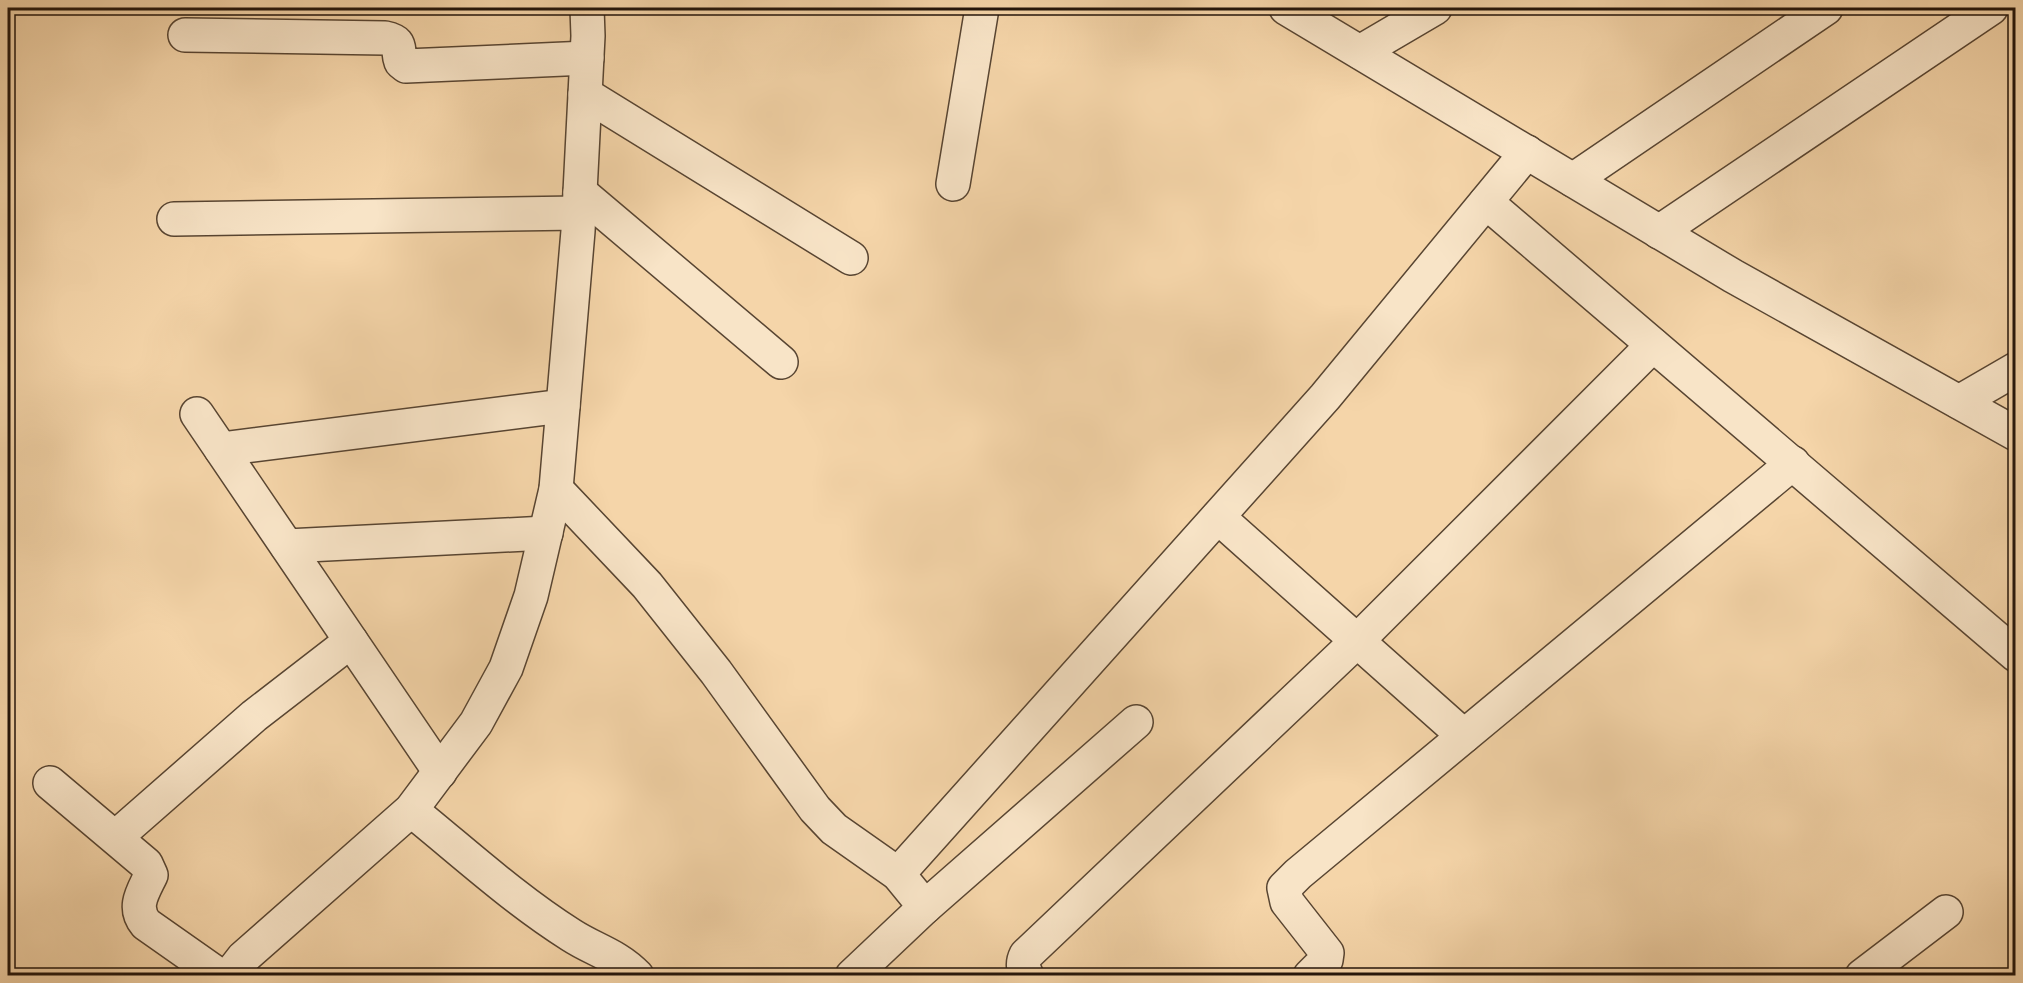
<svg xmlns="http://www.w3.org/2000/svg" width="2023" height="983" font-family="Alegreya,serif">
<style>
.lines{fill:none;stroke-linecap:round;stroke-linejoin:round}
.minor-casing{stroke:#584532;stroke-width:36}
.tertiary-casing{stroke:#584532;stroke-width:36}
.minor{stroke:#f8e4c7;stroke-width:33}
.tertiary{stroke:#f8e4c7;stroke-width:33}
</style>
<rect width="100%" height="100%" fill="#f5d5a9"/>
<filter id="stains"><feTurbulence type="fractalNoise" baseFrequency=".00333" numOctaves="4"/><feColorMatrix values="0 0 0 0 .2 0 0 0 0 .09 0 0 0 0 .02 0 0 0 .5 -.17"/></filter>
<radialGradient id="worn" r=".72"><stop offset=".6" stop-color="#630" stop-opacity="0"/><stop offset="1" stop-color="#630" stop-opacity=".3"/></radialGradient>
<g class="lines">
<defs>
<g id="minor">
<path d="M185 35 385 38C404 42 396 48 401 62L406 66 587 58"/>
<polyline points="1360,52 1435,8"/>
<polyline points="585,94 851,258"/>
<polyline points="1573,180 1826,8"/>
<polyline points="953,184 982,8"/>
<polyline points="580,192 781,362"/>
<polyline points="1486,202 2016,655"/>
<polyline points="174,219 579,213"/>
<polyline points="1659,232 1991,8"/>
<polyline points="1959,402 2016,369"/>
<polyline points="197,414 440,772"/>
<polyline points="221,449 563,406"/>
<polyline points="556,489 647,585 716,672 815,809 834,829 898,874 925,907 852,976"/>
<polyline points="1218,517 1464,736"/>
<polyline points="287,546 546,533"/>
<path d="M50 783 146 864 151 875C143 892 132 907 146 924L220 976"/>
<path d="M411 810C463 852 514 899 571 935 594 950 617 955 637 976"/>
<polyline points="116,837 254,716 351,641"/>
<polyline points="898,874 1325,397 1527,152"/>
<polyline points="925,907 1136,722"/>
<polyline points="229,976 243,958 411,810 476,723 506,668 531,596 556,489 578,231 588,36 587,8"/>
<path d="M1027 976C1023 968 1022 963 1026 955L1357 641 1653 345"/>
<polyline points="1310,976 1326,960 1327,953 1287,902 1284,888 1298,874 1793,463"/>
<polyline points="1862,976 1946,912"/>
</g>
<polyline id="tertiary" points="1286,8 1733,276 2016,434"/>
</defs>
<use href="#minor" class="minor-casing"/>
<use href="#tertiary" class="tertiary-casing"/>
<use href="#minor" class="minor"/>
<use href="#tertiary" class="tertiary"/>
</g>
<rect width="2023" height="983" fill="none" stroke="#f5d5a9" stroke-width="30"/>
<rect x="9" y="9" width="2005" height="965" fill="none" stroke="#23150b" stroke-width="3"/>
<rect x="15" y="15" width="1993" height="953" fill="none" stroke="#23150b" stroke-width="1.5"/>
<rect width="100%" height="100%" filter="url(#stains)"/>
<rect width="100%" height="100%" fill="url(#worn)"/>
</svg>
